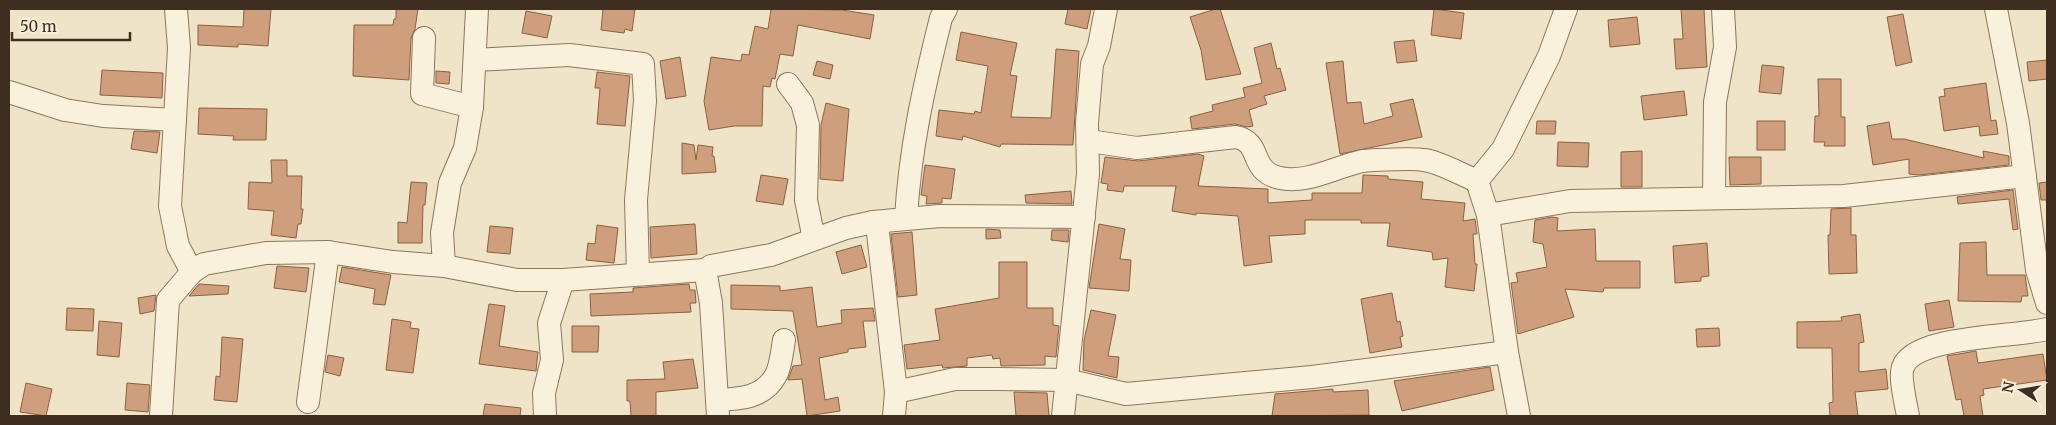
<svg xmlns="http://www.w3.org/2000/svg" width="2056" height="425" font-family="Merriweather,serif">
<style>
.building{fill:#cf9f7d;stroke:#8d5f41}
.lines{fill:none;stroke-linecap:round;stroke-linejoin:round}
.minor-casing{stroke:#8d765c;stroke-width:24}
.minor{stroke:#faf1dc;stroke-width:22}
</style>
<rect width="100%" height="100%" fill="#f0e4c8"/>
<g class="building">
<polygon points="244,9 271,9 268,46 238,44 238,47 198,45 198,25 243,27"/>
<polygon points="396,9 418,9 415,29 411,38 409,80 353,76 354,25 393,25 394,19 396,19"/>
<polygon points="603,9 635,9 632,31 625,29 624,33 601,30"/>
<polygon points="771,9 842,10 874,15 870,39 798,25 793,56 780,54 775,79 772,78 770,87 763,86 762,126 734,126 709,130 704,101 711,57 741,61 742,54 749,55 755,26 768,29"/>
<polygon points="1068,9 1091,9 1087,29 1065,24"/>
<polygon points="1216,9 1220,9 1241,74 1206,80 1201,50 1190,17"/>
<polygon points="1434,9 1464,13 1461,39 1431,35"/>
<polygon points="1681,9 1704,9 1707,67 1676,69 1674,39 1683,39"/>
<polygon points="526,11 552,16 547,38 522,33"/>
<polygon points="1903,14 1912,62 1896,66 1887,17"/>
<polygon points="1637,17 1640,44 1610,47 1608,20"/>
<polygon points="961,32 1017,43 1010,75 1017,76 1011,117 1051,118 1056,49 1079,51 1073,145 1001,144 1000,147 963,136 962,140 936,136 939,110 974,114 975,111 981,113 988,66 956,60"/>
<polygon points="1414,40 1417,61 1397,63 1394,42"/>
<polygon points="1271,43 1277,69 1280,68 1286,90 1264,96 1267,104 1249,110 1253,126 1247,127 1235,124 1192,129 1190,117 1213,111 1212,105 1245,97 1243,88 1262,83 1254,48"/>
<polygon points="680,57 686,96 666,99 660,61"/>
<polygon points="2047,60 2047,79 2029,81 2027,62"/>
<polygon points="817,61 833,65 830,79 813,75"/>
<polygon points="1343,61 1347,103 1361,102 1364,124 1393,116 1390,104 1413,99 1422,137 1340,154 1326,63"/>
<polygon points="1762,65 1784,67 1781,94 1759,92"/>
<polygon points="102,70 163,73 162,98 100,95"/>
<polygon points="436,71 450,72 449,84 436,83"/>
<polygon points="597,72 630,76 625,126 597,124 600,88 595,88"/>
<polygon points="1818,79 1841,79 1841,117 1845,117 1845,146 1824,146 1825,142 1814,142 1815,116 1819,116"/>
<polygon points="1986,83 1991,121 1996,120 1998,134 1980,136 1979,126 1944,131 1939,97 1945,96 1944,89"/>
<polygon points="1684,91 1687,115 1644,120 1641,96"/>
<polygon points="826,103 849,109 843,181 820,179 821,125"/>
<polygon points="199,108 267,109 266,140 233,140 234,136 198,134"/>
<polygon points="1537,121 1556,121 1555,134 1536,134"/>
<rect x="1757" y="121" width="28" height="29"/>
<polygon points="1889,122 1892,139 1904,139 1984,158 1983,151 2009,156 2009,165 1919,175 1909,174 1909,159 1873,165 1867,126"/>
<polygon points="134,131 160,132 157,153 131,149"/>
<polygon points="1558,142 1589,143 1588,167 1557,166"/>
<polygon points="682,143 694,145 696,160 698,145 713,147 712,156 714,156 716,172 682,174"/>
<polygon points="1642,151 1642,187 1621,187 1621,152"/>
<polygon points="1198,154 1204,156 1198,186 1268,189 1268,203 1312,200 1312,193 1362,193 1363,175 1388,176 1388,179 1423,182 1421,199 1465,203 1463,221 1475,219 1477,234 1473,234 1475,264 1477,264 1474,291 1445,287 1448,258 1433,260 1432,252 1387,246 1390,223 1361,223 1361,220 1305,220 1305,234 1269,236 1272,262 1244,266 1238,216 1196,213 1196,215 1172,211 1176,186 1124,186 1123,192 1107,190 1108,184 1101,183 1105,157 1138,161"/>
<polygon points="1729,157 1761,157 1761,184 1730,185"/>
<polygon points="271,160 287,160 287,176 302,176 301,209 303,209 301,224 298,224 296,238 271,235 274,211 248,209 249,182 272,183"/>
<polygon points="925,165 955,169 951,199 942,198 942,203 926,204 927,196 921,195"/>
<polygon points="761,175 788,179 783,205 756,201"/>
<polygon points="411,182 427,183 425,205 423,205 422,243 398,243 398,222 407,223"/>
<polygon points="2047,182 2047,200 2041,200 2039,183"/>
<polygon points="2013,190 2018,229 2013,230 2009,199 1958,204 1957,197"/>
<polygon points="1071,191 1072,204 1026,203 1025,195"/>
<polygon points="1851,208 1851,235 1856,235 1857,273 1829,274 1828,235 1830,235 1831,209"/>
<polygon points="1552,217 1558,218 1557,231 1595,229 1596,261 1640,261 1640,288 1604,288 1603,292 1565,289 1574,317 1518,334 1511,283 1518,282 1516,273 1547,267 1543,244 1533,242 1535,220"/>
<polygon points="695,224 697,254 651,258 650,227"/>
<polygon points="1099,224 1125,229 1120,259 1131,260 1129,291 1089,288"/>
<polygon points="597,225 618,228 614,263 586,260 588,243 595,244"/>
<polygon points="490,226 513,228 510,254 487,252"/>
<polygon points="986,229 1000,230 1001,238 986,239"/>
<polygon points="1052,230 1069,230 1068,242 1051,240"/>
<polygon points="912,232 917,295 898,297 891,234"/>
<polygon points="1986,242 1987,275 2025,275 2028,296 2022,296 2021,302 1958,301 1960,243"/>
<polygon points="1707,243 1709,276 1701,277 1701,281 1675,283 1673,246"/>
<polygon points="861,245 867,267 842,274 836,252"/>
<polygon points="999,262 1027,262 1027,308 1053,308 1053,325 1059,326 1056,357 1045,356 1045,365 1001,366 1000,358 993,359 992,355 967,358 967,366 943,368 942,365 907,369 904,345 940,340 935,309 999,298"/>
<polygon points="277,266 309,268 306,292 274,288"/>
<polygon points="342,267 391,275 385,305 373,304 375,289 339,282"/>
<polygon points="199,284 229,286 228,294 189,296"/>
<polygon points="689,284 690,290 695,290 696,303 690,303 691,312 591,316 590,294 633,292 633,288"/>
<polygon points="731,285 780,286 780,291 812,287 817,327 842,323 841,310 873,308 875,321 863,321 866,347 848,349 848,352 819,358 825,400 838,397 840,411 807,416 802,379 788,380 793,366 802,365 793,311 731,309"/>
<polygon points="1392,293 1397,322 1400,321 1403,336 1400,337 1402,347 1370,353 1361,299"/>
<polygon points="156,295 154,311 140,314 138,298"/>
<polygon points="1949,300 1954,327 1929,331 1925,304"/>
<polygon points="489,304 505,306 499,346 538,352 536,371 479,364"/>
<polygon points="67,308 94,309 93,331 66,330"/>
<polygon points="1091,310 1116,315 1108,356 1119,357 1117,378 1083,370 1084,340"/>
<polygon points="1860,314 1864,342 1859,343 1859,372 1886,369 1888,389 1855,392 1858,416 1830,416 1829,403 1833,402 1832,348 1797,348 1797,322 1842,321 1841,317"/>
<polygon points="392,319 411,322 410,328 419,329 413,373 386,370"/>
<polygon points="99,321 122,323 119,357 97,355"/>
<polygon points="572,326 599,326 598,352 572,352"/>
<polygon points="1719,328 1720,346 1697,347 1696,329"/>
<polygon points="222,337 243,339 237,402 214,400 216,376 220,377"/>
<polygon points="1976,351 1978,363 2043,354 2047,380 1983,389 1984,395 1980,396 1983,416 1964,416 1961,399 1956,400 1947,356"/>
<polygon points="328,355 344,358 340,376 325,372"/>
<polygon points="693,359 698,388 656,392 656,416 631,416 630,401 627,401 627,380 665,379 663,362"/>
<polygon points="1490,367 1494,390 1402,411 1394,381"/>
<polygon points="26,383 52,389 46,416 20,412"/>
<polygon points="127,383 150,385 148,412 125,410"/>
<polygon points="1333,389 1333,392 1368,390 1369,415 1272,416 1275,394"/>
<polygon points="1014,392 1047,393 1049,416 1016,416"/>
<polygon points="485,404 521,408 520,416 483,416"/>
</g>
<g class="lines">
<defs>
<g id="minor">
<polyline points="176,9 179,48 170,206 178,246 192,272"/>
<polyline points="1996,9 2018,123 2037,270 2047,303"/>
<polyline points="424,38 422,94 472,107"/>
<polyline points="475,60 569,55 643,64 645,101 636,200 638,273"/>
<polyline points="788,84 802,103 808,125 806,200 814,239"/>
<polyline points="9,92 65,110 103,116 175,120"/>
<path d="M1089 141 1137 148 1236 137C1263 142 1248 171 1280 178 1307 184 1337 166 1363 161 1370 160 1416 158 1424 160 1440 162 1462 175 1477 181"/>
<polyline points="1714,198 1715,102 1725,47 1723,9"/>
<polyline points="1488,215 1570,201 1844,196 2025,176"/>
<path d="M906 218C910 148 924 86 941 18L946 9"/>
<polyline points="873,222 878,233 896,392 894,416"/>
<polyline points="444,266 442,233 450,183 465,148 472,107 477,9"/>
<polyline points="705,270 711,303 718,416"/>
<polyline points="896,392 955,379 995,379 1066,380 1126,394 1312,377 1507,352"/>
<path d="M717 400C740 399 764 398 776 375 781 366 782 351 784 340"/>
<polyline points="308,402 328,252"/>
<polyline points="161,416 168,300 192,272 204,264 266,253 328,252 393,262 444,266 517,280 563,280 705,270 711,266 771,255 846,228 873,222 940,216 1084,217"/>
<polyline points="545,416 544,393 552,360 549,323 563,280"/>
<polyline points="1063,416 1088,174 1087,123 1092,64 1099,46 1106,9"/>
<polyline points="1519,416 1507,352 1488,215 1477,181 1503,149 1549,56 1566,9"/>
<path d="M1908 416C1906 404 1899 377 1903 367 1914 335 2017 337 2047 329"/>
</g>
</defs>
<use href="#minor" class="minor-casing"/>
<use href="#minor" class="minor"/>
</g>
<rect width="2056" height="425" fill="none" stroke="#3d2e20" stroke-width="20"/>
<g transform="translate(2021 390) rotate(282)" stroke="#f7eed8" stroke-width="4" paint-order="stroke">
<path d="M0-4L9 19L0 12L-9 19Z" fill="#3d2e20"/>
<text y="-8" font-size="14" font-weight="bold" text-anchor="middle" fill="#3d2e20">N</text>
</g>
<path d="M12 32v8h118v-8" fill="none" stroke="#3d2e20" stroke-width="2.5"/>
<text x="20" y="32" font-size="15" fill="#3d2e20" stroke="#f7eed8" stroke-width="4" paint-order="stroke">50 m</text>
</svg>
